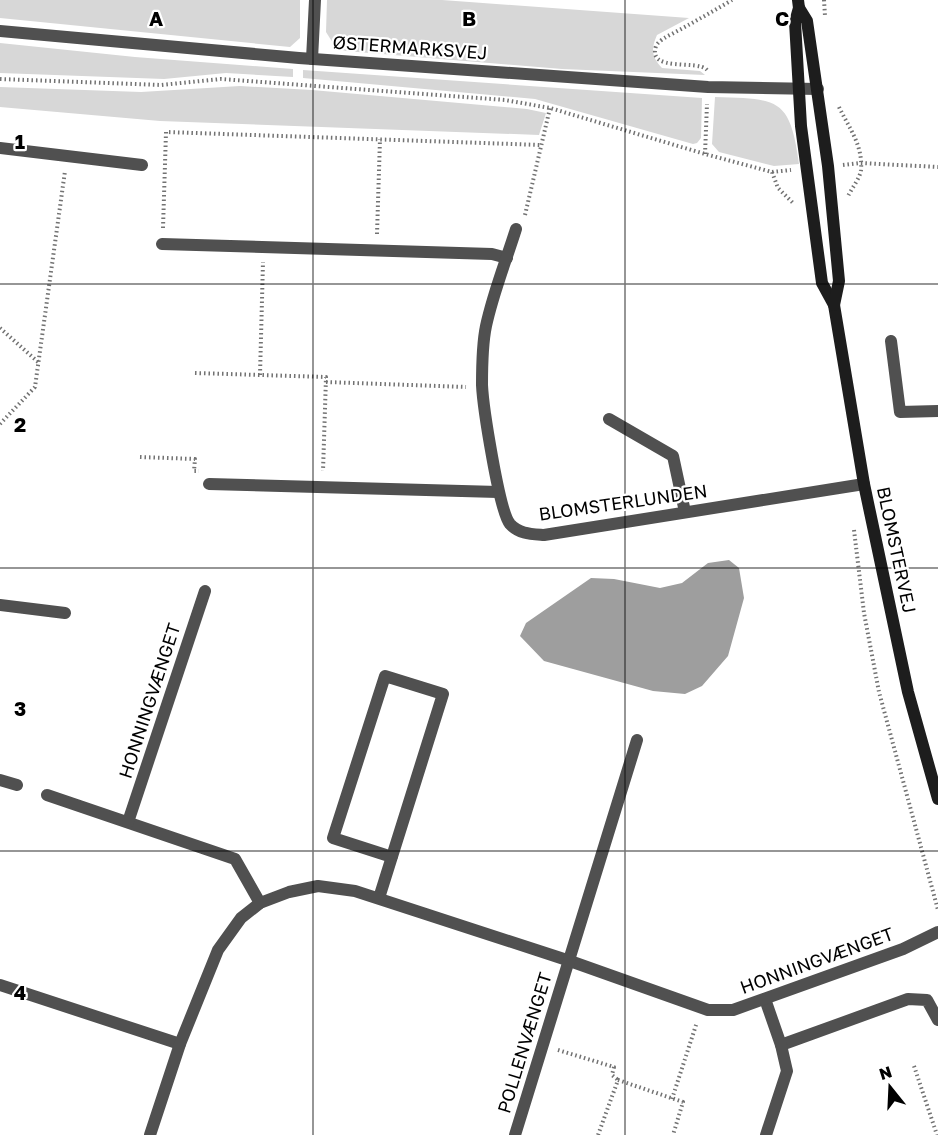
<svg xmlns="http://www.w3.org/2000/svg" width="938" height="1135" font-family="'Golos Text',sans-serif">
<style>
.green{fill:#d7d7d7}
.water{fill:#9e9e9e}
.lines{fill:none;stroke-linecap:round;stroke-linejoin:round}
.path{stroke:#727272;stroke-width:4;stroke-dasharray:1.5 3;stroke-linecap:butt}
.lane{stroke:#505050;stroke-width:12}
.street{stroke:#505050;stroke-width:12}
.secondary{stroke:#1d1d1d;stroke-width:12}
.grid{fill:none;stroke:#000;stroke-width:1.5;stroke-opacity:0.55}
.labels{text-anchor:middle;stroke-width:4.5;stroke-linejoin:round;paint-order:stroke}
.street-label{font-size:18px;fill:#000;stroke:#fff}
.grid-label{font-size:20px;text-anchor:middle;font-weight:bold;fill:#000;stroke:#fff;stroke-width:4.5;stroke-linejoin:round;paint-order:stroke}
</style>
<rect width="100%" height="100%" fill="#fff"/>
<g class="green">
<polygon points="0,0 300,0 300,38 290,47 0,18"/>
<path d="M327 0H442L689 18 657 35C651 49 651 56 662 68L700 71 705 75 562 69 346 51 336 48 326 32Z"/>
<polygon points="0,43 135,57 293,69 293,77 226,73 164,79 0,73"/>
<polygon points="303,70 702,98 701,138 697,143 693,144 535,99 303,78"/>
<polygon points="240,86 312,90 527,109 546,113 539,135 160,121 0,107 0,87 141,92"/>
<path d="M715 97C778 99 790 97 799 164L774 166 719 152 712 144Z"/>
</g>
<polygon class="water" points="729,560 739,568 744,598 728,656 702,686 685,694 653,691 544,661 520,636 526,623 591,578 614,579 660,588 682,583 708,563"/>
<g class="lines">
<g class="path">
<polyline points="824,0 825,16"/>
<path d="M707 70C698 59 647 73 656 46 658 42 663 39 666 37 689 25 710 13 732 0"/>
<polyline points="0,79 161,85 221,79 505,100 550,108 705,154 772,172 791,170"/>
<path d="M839 107C849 128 863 145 861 170 860 178 852 188 848 196"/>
<polyline points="705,154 707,104"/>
<polyline points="843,165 860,163 938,167"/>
<polyline points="772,172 778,188 793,203"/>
<polyline points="525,215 550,108"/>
<polyline points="163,228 166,132 541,145"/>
<polyline points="377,234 380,139"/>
<polyline points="0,328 38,362"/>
<polyline points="195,373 326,377 323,471"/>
<polyline points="260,375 263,262"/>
<polyline points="326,382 466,387"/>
<polyline points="0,424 35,387 65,171"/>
<polyline points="140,457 195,459 194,471 199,471"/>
<polyline points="854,530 864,613 879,692 938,910"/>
<polyline points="558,1050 614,1067 612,1075 618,1080"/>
<polyline points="914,1066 937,1135"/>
<polyline points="672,1099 697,1022"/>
<polyline points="598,1135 618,1080 683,1102 673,1135"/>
</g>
<g class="lane">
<polyline points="162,244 492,254 507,258"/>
<polyline points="891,341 900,412 938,411"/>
<polyline points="609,419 673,456 685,512"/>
<polyline points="209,484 498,492"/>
<polyline points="0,780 17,785"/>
<polyline points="781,1045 908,999 927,1000 938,1020"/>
</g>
<g class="street">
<polyline points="0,31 299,58 708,87 818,89"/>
<polyline points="312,59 315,0"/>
<polyline points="0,148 142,165"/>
<path d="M516 229C506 261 493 293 486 326 482 345 482 365 482 385 483 406 499 511 510 524 519 534 531 534 544 535L864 484"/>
<polyline points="0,605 65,613"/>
<polyline points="47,795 235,859 260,903"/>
<polyline points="128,822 205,591"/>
<polyline points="379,898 443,694 385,676 333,838 392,857"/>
<polyline points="0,985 180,1044"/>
<polyline points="765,999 781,1045 787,1071 766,1135"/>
<polyline points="150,1135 180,1044 218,950 241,918 260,903 289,892 318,886 355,891 570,961 708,1010 733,1010 903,949 938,932"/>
<polyline points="515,1135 637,740"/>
</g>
<g class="secondary">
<polyline points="798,0 799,8 795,22 801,126 822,283 834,305 864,484 908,692 938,799"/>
<polyline points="799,8 807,21 828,166 839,281 834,305"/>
</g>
</g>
<path class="grid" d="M313 0V1135M625 0V1135M0 284H938M0 568H938M0 851H938"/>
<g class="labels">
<g class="street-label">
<text transform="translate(410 48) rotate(4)" y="6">ØSTERMARKSVEJ</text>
<text transform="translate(623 503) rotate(-8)" y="6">BLOMSTERLUNDEN</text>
<text transform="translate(896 550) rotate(78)" y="6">BLOMSTERVEJ</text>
<text transform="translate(150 701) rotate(-72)" y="6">HONNINGVÆNGET</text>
<text transform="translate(817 961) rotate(-20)" y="6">HONNINGVÆNGET</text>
<text transform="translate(525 1043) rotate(-73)" y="6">POLLENVÆNGET</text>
</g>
</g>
<g class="grid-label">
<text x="156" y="26">A</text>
<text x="469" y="26">B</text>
<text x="782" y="26">C</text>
<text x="20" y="149">1</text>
<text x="20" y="432">2</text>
<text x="20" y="716">3</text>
<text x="20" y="1000">4</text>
</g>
<g transform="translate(890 1087) rotate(342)" stroke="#ffffff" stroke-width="4.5" paint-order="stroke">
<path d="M0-4.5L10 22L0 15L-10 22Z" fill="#000000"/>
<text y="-9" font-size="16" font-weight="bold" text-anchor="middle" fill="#000000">N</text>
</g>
</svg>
